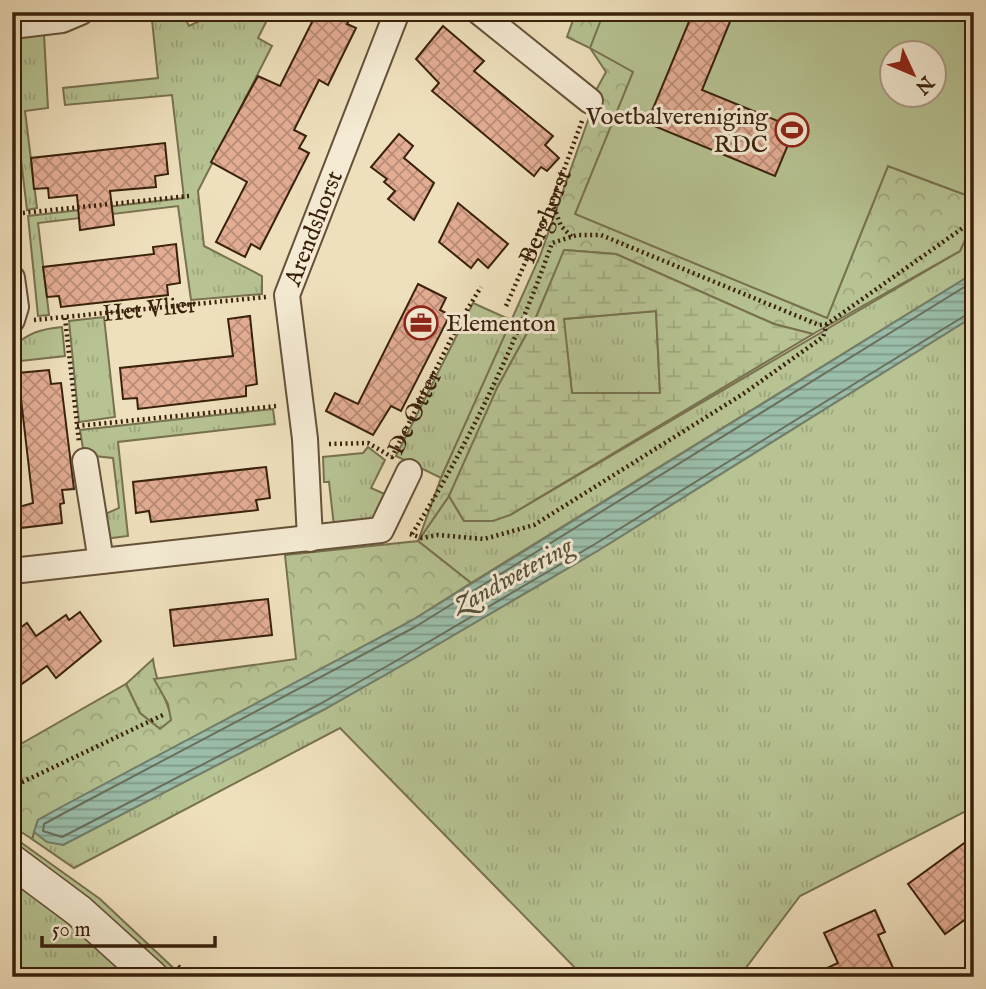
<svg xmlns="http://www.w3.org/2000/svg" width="986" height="989" font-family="'IM FELL English',serif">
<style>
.grass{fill:url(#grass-tufts);stroke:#787250;stroke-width:2}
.forest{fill:url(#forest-crowns);stroke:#787250;stroke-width:2}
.wetland{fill:url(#wetland-marsh);stroke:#787250;stroke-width:2;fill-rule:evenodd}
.garden{fill:#b7c393;stroke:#787250;stroke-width:2;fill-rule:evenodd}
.water{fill:url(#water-rules);stroke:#747f6b;stroke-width:2}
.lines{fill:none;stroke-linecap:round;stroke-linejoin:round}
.shore{stroke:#6a705b;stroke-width:2}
.building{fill:url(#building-cross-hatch);stroke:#39210c;stroke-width:2}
.minor-casing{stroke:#665138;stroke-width:28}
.tertiary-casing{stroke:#665138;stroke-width:35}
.path{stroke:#39210c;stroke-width:4.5;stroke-dasharray:2 3.5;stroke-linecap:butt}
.minor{stroke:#f5ebd4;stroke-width:24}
.tertiary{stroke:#f5ebd4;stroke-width:32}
.labels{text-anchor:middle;stroke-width:6;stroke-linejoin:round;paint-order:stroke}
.poi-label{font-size:24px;fill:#39210c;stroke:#f5ebd4;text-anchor:end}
.street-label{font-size:24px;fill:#39210c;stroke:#f5ebd4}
.water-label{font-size:26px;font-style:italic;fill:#56503b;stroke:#f5ebd4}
</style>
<defs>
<pattern id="grass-tufts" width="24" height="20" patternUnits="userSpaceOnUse" patternTransform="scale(1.75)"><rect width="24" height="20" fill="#b7c393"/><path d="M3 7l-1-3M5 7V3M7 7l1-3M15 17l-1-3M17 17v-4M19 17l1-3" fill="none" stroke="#9ea77e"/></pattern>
<pattern id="forest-crowns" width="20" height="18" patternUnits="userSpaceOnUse" patternTransform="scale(1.75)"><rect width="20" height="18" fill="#b7c393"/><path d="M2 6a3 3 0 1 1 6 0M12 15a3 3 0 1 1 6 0" fill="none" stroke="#9ea77e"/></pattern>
<pattern id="wetland-marsh" width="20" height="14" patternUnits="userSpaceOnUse" patternTransform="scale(1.75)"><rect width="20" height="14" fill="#b7c393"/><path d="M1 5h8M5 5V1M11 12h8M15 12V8" fill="none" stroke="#9ea77e"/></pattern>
<pattern id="water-rules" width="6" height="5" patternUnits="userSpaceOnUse" patternTransform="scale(1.75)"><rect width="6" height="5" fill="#9bbeaa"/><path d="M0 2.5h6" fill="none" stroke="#7f9a89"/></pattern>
<pattern id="building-cross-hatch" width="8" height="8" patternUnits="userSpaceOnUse" patternTransform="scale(1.75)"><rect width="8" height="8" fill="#e3ad94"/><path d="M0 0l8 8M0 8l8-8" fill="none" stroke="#b98c77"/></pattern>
</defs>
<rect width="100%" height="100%" fill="#efe0bd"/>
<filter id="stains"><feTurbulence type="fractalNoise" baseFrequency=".00286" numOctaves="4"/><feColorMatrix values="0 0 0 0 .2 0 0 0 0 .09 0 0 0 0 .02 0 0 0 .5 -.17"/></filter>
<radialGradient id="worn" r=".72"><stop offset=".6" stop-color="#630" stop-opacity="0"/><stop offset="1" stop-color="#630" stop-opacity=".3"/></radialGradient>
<g class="grass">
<polygon points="177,12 182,12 189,26 219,12 271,12 258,38 272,46 198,191 204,246 262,276 262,294 191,300 178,206 38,223 49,315 38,316 28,216 184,198 172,95 65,105 63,88 158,78 152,20"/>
<polygon points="44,34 48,108 25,111 37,208 27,210 12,83 12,37"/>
<polygon points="974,220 974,273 471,583 418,541 449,496 464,521 510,515 960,251"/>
<polygon points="473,303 513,321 441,478 396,456"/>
<polygon points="656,311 660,394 572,394 563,319"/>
<polygon points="974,316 974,807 800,896 739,977 584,977 340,728 74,868 32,839 34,832 63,845 323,710 406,663 599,550"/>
<polygon points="104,317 115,417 79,422 69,321"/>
<path d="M62 327 65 356 12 362V347C29 333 40 329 62 327Z"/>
<polygon points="273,409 275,424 118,442 128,536 104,539 103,515 119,508 113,458 84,455 80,430"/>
<polygon points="368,447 385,460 371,488 387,495 373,522 334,526 329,482 324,482 323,457 363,453"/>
<path d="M153 659C155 682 167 698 172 720L160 729 140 713 126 684Z"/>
<polygon points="12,836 100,899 183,977 169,977 122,932 12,849"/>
<polygon points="12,880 57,910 131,977 12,977"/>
</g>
<polygon class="forest" points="576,12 658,12 576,214 827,318 888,166 974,198 974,220 960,251 813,334 774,324 616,254 565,250 537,315 497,388 470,454 449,496 418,541 471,583 411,621 38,820 32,839 12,826 12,749 126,684 140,713 160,729 171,720 168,704 154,679 296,659 285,555 418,541 441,478 540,256 593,106 594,94 606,72 590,48 567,37"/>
<path class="wetland" d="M564 250 616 254 774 324 813 334 510 515 493 521H464L449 496 497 388 537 315ZM656 311 660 393H572L564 319Z"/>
<path class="garden" d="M604 12H974V198L888 166 827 318 575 214 633 72 590 48ZM892 52H934V94H892Z"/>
<polygon class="water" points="974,273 974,316 599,550 406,663 323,710 63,845 47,842 34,832 38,820 63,806 411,621"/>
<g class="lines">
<polyline class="shore" points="974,281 415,627 66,812 44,824 43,831 62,837 320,704 403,657 595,544 974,310"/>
</g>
<g class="building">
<polygon points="317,12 353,12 347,24 356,28 328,85 319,80 294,130 306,136 299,148 309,153 260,249 251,244 245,257 216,242 247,182 211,162 258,76 280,86"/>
<polygon points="693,12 734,12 702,90 795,128 775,176 647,123"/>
<polygon points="443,26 484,61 474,71 553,136 545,145 559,158 547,171 541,167 534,176 432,91 439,83 416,59"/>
<polygon points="399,134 413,146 404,158 434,183 414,220 388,199 395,191 384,182 387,179 371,167"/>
<polygon points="165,143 168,174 155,176 156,187 110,191 114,225 80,230 77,195 49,198 48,188 34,189 31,158"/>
<polygon points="458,203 508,244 488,268 478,259 471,268 439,242"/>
<polygon points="176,244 180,283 167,285 168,295 61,307 59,296 47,297 43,267 154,254 153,247"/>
<polygon points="418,284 446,298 440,310 450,315 401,411 391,406 373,435 326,411 335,393 358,404"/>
<polygon points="250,316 257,384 246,386 246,396 138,409 137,398 123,399 120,368 233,356 228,319"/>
<polygon points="49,370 51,384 61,383 74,489 62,490 64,503 60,504 62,523 12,529 12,509 33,503 18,373"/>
<polygon points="266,467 270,498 256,500 258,510 151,522 149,511 136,513 133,482"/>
<polygon points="268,599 272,635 174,646 170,610"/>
<polygon points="80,612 101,641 56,678 47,666 12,691 12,634 27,623 36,636 66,615 69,620"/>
<polygon points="974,836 974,913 945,934 908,884"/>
<polygon points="875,910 885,932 878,935 894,970 879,977 808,977 838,963 824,933"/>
</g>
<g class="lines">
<defs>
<g id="minor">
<polyline points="479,12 590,101"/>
<polyline points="12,26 62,20 81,12"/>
<polyline points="12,278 16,307 12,320"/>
<polyline points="85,461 101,561"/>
<path id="s4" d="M310 539 305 439 287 295 397 12"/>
<polyline points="12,571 381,530 409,472"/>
</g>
<polyline id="tertiary" points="12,861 79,911 152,977"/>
</defs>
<use href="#minor" class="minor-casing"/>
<use href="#tertiary" class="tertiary-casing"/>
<g class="path">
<polyline points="552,202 561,226 573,238"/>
<polyline points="12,214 189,196"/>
<path id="s1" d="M506 306 552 202 582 121"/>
<polyline points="65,318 79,442"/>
<path id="s2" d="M34 320 266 297"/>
<polyline points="77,426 277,406"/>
<path id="s3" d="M329 444 368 443 392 457 459 323 481 287"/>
<polyline points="410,534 422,538 438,535 484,539 534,525 743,394 823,337 827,324"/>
<path d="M412 534C467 448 518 340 552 243L577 235H601L819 325 827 324 974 220"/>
<polyline points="12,787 165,714"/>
<polyline points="178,966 189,977"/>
</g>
<use href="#minor" class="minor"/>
<use href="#tertiary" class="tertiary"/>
</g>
<defs>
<symbol id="stadium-ring" viewBox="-11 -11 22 22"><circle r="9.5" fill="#f5ebd4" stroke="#8f2418" stroke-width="1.5"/><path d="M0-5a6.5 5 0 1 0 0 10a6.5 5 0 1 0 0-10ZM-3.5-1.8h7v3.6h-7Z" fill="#8f2418"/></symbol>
<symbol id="office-ring" viewBox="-11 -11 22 22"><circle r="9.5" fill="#f5ebd4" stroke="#8f2418" stroke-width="1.5"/><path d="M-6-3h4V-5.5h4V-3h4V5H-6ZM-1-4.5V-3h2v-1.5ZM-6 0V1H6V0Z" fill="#8f2418"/></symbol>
</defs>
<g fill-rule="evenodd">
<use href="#stadium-ring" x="773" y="111" width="38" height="38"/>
<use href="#office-ring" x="402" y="304" width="38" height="38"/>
</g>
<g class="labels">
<g class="poi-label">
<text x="768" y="124">Voetbalvereniging<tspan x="768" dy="28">RDC</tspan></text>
<text x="446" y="331" text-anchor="start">Elementon</text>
</g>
<g class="street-label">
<text dy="8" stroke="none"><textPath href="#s1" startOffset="98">Berghorst</textPath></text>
<text dy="8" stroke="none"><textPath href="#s4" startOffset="317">Arendshorst</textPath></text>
<text dy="8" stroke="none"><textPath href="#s2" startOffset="116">Het Vlier</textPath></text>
<text dy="8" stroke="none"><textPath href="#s3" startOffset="117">De Otter</textPath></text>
</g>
<g class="water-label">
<text transform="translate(512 575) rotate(-29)" y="9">Zandwetering</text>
</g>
</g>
<rect width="986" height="989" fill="none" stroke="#efe0bd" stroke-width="42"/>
<rect x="14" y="14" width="958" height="961" fill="none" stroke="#39210c" stroke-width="3.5"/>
<rect x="21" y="21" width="944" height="947" fill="none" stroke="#39210c" stroke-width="2"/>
<g transform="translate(913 74) rotate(134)"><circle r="33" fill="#f5ebd4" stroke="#aa9a84" stroke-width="2"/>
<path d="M0-5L12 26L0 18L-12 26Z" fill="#8f2418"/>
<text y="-10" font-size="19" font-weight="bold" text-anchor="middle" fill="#39210c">N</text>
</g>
<path d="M42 936v10h173v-10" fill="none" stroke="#39210c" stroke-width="3.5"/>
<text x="52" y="936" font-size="21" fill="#39210c" stroke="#f5ebd4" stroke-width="5" paint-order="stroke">50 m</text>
<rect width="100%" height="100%" filter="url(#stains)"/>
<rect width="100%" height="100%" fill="url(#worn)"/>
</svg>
